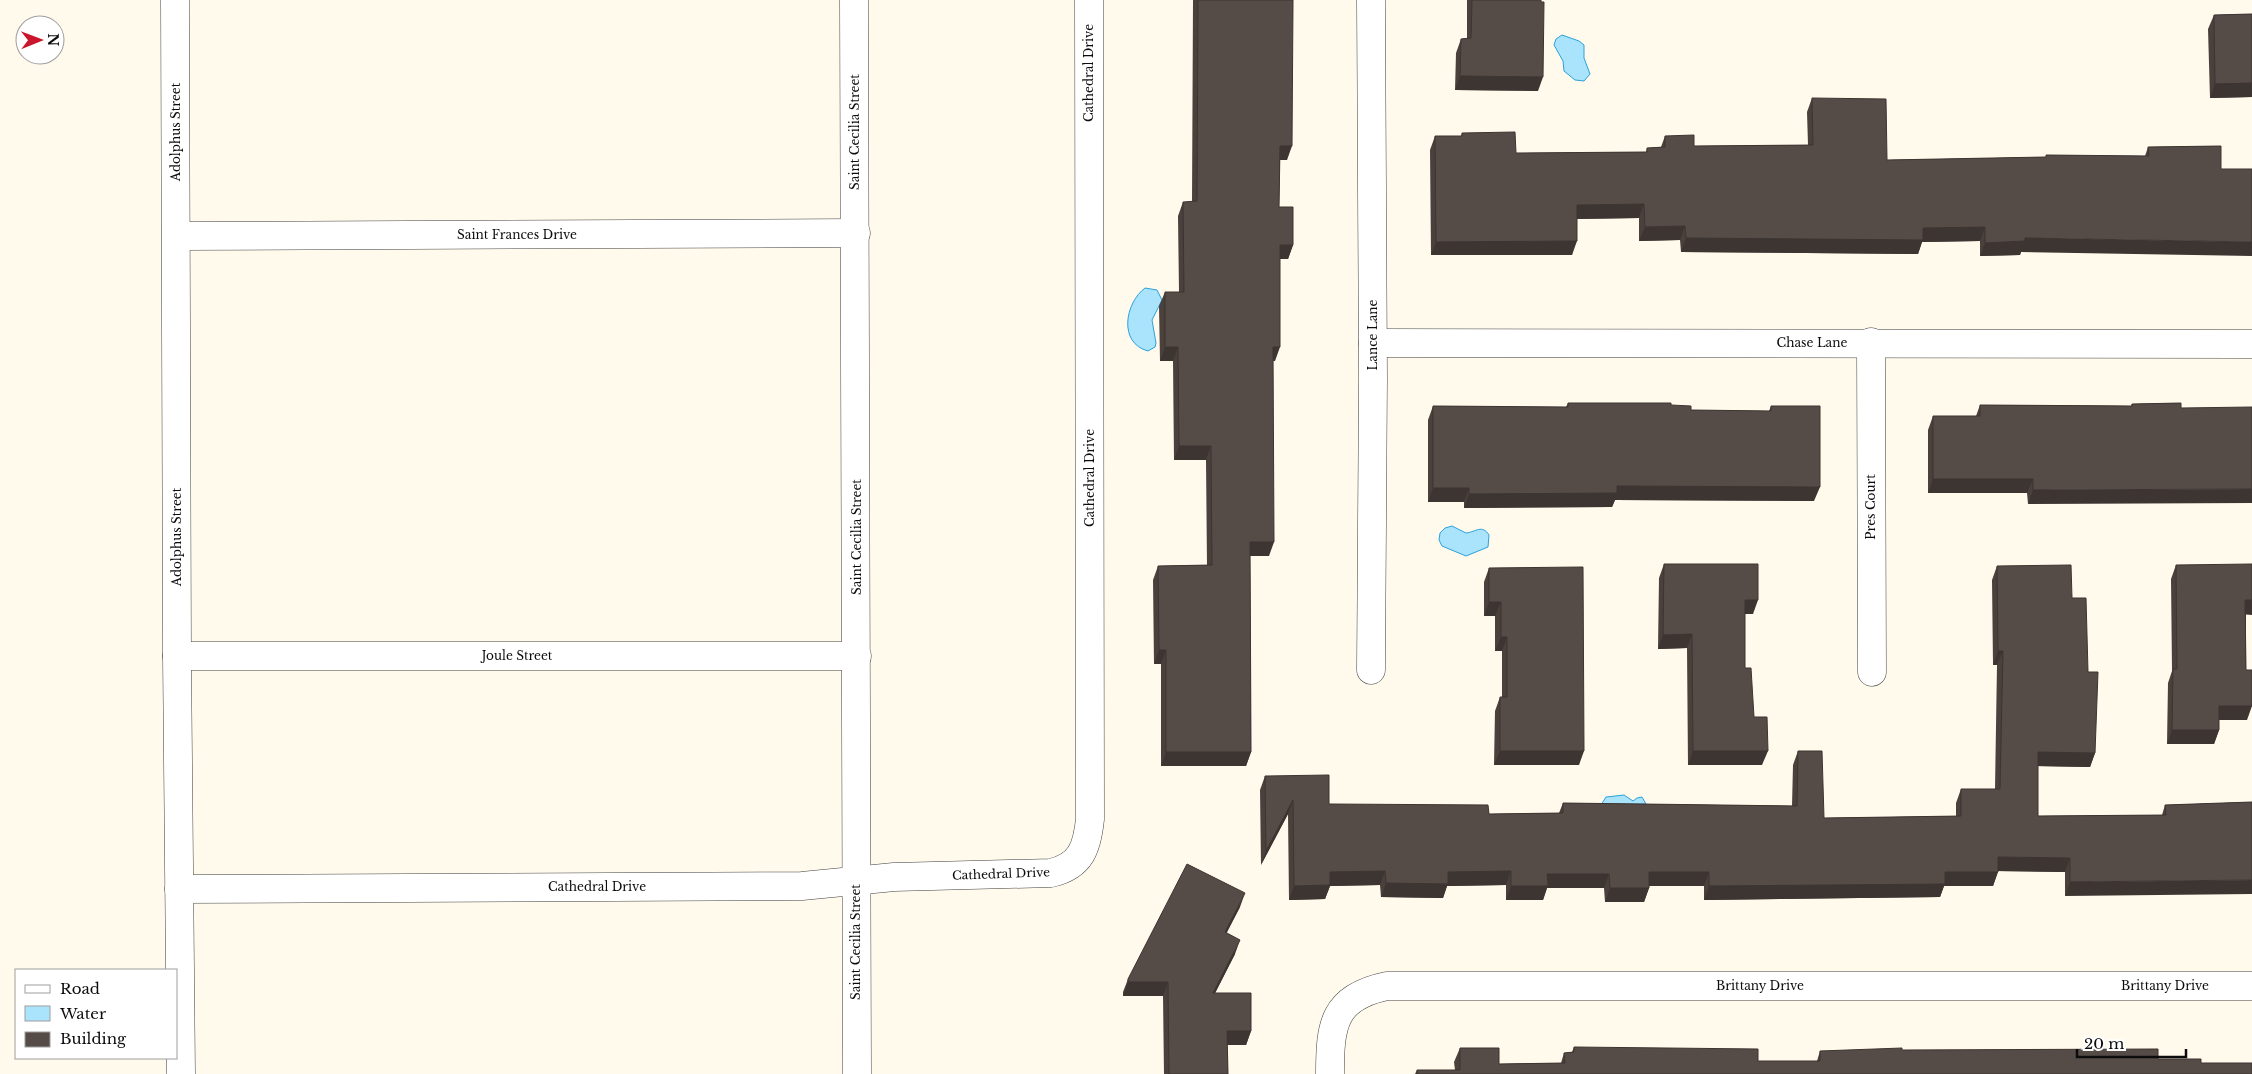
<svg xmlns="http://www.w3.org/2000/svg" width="2252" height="1074" font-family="'Libre Baskerville',serif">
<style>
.water{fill:#aae4fc;stroke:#2aa1db}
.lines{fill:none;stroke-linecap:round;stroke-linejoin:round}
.minor-casing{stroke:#3f3f3f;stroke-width:29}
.minor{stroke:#fff;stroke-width:28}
.wall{fill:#4a413d}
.shaded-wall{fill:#3c3532}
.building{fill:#564c47;stroke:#3c3532}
.labels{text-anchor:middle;stroke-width:5;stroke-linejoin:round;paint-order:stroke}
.street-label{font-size:12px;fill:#0c0c0c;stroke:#fff}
</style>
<rect width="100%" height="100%" fill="#fffaeb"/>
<g class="water">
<polygon points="1562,35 1579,41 1584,45 1584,58 1590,74 1584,81 1575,80 1564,71 1563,61 1554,45 1556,39"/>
<path d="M1145 288 1157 290 1162 300 1152 320 1156 343 1155 347 1148 351C1118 343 1125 303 1145 288Z"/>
<path d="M1452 526 1466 533C1476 532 1482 524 1489 535L1488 547 1466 556 1442 546 1439 540 1440 533 1445 528Z"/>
<polygon points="1624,795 1633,801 1637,798 1642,797 1646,804 1601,805 1606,797"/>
</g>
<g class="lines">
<defs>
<g id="minor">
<polyline points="175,0 177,656 181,1074"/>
<polyline points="854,0 857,1074"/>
<polyline points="177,236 856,233"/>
<polyline points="1871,342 1872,672"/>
<polyline points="1373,343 2252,344"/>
<polyline points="177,656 857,656"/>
<polyline points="1371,670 1373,378 1371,0"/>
<path d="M179 889 802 886 894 877 1051 873C1081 866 1087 848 1090 819L1089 0"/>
<path d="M1330 1074C1330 1025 1333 997 1387 986H2252"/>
</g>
</defs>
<use href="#minor" class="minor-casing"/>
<use href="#minor" class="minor"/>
</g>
<g class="wall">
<polygon points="1193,0 1293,0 1287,160 1280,160 1279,207 1293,245 1288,259 1280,259 1275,361 1273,361 1269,556 1250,556 1251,752 1246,766 1161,766 1161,664 1154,664 1153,580 1158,566 1207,565 1206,460 1174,460 1173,361 1160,361 1159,306 1165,292 1179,292 1178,216 1183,202 1192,202"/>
<polygon points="1467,0 1541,0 1538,91 1455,90 1456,53 1461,39 1467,38"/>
<polygon points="2252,14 2252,97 2210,98 2208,29 2214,15"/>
<polygon points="1812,98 1887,160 2046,157 2046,155 2145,156 2148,147 2221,146 2021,252 2020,255 1980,256 1980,241 1922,242 1918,254 1681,252 1680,240 1639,241 1639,218 1577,219 1572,255 1431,255 1430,150 1435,136 1461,136 1462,133 1516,153 1646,152 1647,148 1661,147 1665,136 1694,146 1808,145 1807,112"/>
<polygon points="1568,403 1671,405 1691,410 1769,411 1771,406 1814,501 1615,500 1612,507 1464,508 1464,502 1428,502 1428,420 1433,406 1566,407"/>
<polygon points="2181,403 2028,504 2027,493 1928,493 1928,430 1933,416 1976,416 1980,405 2131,406 2132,404"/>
<polygon points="1664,564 1753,614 1745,614 1745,668 1762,765 1688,765 1687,648 1658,649 1659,578"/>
<polygon points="2176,565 2246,614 2246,670 2247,720 2219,720 2219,730 2214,744 2167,744 2168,683 2172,671 2171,579"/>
<polygon points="1997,566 2072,598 2088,672 2095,753 2090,767 2038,766 2038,816 2162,815 2165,805 2252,802 2065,896 2065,872 1998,871 1993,886 1944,886 1940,897 1704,900 1704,886 1649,886 1649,888 1644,902 1605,902 1604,888 1547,888 1543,900 1506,900 1506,885 1447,886 1443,898 1381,897 1380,885 1330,886 1325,899 1289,900 1288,814 1261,865 1260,790 1265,776 1329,804 1489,814 1559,813 1563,803 1792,806 1793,765 1798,751 1824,818 1956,816 1956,803 1961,789 1995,789 1997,665 1993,665 1992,580"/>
<polygon points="1489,568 1579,765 1494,765 1495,711 1500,697 1502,697 1502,651 1495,651 1495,616 1484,616 1484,582"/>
<polygon points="1240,907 1226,933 1235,954 1215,993 1251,1031 1246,1045 1227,1045 1228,1074 1164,1074 1163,996 1123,996 1123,992 1128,979"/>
<polygon points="1574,1047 1758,1061 1817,1061 1820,1051 1902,1050 2158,1059 2201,1063 2252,1074 1415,1074 1417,1070 1455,1070 1454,1062 1460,1048 1499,1064 1561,1063 1564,1053 1572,1052"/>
</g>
<g class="shaded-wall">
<polygon points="1460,76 1543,77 1538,91 1455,90"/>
<polygon points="2252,83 2252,97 2210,98 2215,84"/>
<polygon points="1280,146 1292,146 1287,160 1275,160"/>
<polygon points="1644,204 1639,218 1572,219 1577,205"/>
<polygon points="1685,226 1680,240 1639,241 1645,227"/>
<polygon points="1985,227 1980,241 1922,242 1918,254 1681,252 1686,238 1923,228"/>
<polygon points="2025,238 2252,242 2252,256 2021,252 2020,255 1980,256 1985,243"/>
<polygon points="1577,241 1572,255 1431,255 1436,242"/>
<polygon points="1280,245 1293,245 1288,259 1275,259"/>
<polygon points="1165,347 1178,347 1173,361 1160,361"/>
<polygon points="1273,347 1280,347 1275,361 1268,361"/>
<polygon points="1179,446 1211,446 1206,460 1174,460"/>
<polygon points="1933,479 2033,479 2027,493 1928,493"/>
<polygon points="1617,486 1820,487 1814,501 1615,500 1612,507 1464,508 1469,494"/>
<polygon points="1433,488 1469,488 1464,502 1428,502"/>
<polygon points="2252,489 2252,503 2028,504 2033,490"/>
<polygon points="1250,542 1274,542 1269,556 1244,556"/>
<polygon points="1745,600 1758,600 1753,614 1740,614"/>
<polygon points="2245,600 2252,600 2252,615 2240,614"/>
<polygon points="1489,602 1501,602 1495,616 1484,616"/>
<polygon points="1692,634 1687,648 1658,649 1663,635"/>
<polygon points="1501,637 1507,637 1502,651 1495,651"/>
<polygon points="1159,650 1166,650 1161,664 1154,664"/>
<polygon points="1998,651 2003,651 1997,665 1993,665"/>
<polygon points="2219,706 2252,706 2247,720 2214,720"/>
<polygon points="2172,730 2219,730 2214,744 2167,744"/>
<polygon points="1500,751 1584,751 1579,765 1494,765"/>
<polygon points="1693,751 1768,751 1762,765 1688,765"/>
<polygon points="1166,752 1251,752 1246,766 1161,766"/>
<polygon points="2038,752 2095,753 2090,767 2033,766"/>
<polygon points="1293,800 1288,814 1261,865 1266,851"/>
<polygon points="1998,857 2070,858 2065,872 1993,871"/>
<polygon points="1385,871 1380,885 1330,886 1325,899 1289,900 1294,886 1330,872"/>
<polygon points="1511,871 1506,885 1447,886 1443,898 1381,897 1386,883 1448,872"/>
<polygon points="1649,872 1709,872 1704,886 1644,886"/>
<polygon points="1945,872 1998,872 1993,886 1944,886 1940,897 1704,900 1709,886"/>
<polygon points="1547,874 1609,874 1604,888 1547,888 1543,900 1506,900 1511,886"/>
<polygon points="2252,880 2252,894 2065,896 2070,882"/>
<polygon points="1610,888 1649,888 1644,902 1605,902"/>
<polygon points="1245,893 1240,907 1220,946 1225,932"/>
<polygon points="1240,940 1235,954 1208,1007 1213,993"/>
<polygon points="1128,982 1168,982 1163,996 1123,996"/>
<polygon points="1227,1031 1251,1031 1246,1045 1222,1045"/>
</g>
<g class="building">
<polygon points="1198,0 1293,0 1292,146 1280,146 1279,207 1293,207 1293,245 1280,245 1280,347 1273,347 1274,542 1250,542 1251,752 1166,752 1166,650 1159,650 1158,566 1212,565 1211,446 1179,446 1178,347 1165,347 1165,292 1184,292 1183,202 1197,201"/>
<polygon points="1472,0 1541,0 1541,2 1544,2 1543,77 1460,76 1461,39 1471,38"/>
<polygon points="2252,14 2252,83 2215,84 2214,15"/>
<polygon points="1812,98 1886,99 1887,160 2046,157 2046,155 2149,156 2148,147 2221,146 2221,169 2252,169 2252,242 2025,238 2025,241 1985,243 1985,227 1923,228 1923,240 1686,238 1685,226 1645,227 1644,204 1577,205 1577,241 1436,242 1435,136 1462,136 1462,133 1515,132 1516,153 1647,152 1647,148 1665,147 1665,136 1694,135 1694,146 1813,145"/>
<polygon points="1568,403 1671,403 1671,405 1691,406 1691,410 1771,411 1771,406 1820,406 1820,487 1617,486 1617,493 1469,494 1469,488 1433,488 1433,406 1568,407"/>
<polygon points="2181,403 2181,408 2252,407 2252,489 2033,490 2033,479 1933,479 1933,416 1980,416 1980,405 2132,406 2132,404"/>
<polygon points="1664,564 1758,564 1758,600 1745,600 1745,668 1751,668 1754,717 1767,717 1768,751 1693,751 1692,634 1663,635"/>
<polygon points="2252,564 2252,600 2245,600 2246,670 2252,670 2252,706 2219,706 2219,730 2172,730 2173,669 2177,669 2176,565"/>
<polygon points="2071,565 2072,598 2086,598 2088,672 2098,672 2095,753 2038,752 2038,816 2166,815 2165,805 2252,802 2252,880 2070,882 2070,858 1998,857 1998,872 1945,872 1945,884 1709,886 1709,872 1649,872 1649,888 1610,888 1609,874 1547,874 1548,886 1511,886 1511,871 1448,872 1448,884 1386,883 1385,871 1330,872 1330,885 1294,886 1293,800 1266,851 1265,776 1329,775 1329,804 1488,805 1489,814 1563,813 1563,803 1797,806 1798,751 1822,751 1824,818 1961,816 1961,789 2000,789 2003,651 1998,651 1997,566"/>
<polygon points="1583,567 1584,751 1500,751 1500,697 1507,697 1507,637 1501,637 1501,602 1489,602 1489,568"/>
<polygon points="1187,864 1245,893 1225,932 1240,940 1213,993 1251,993 1251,1031 1227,1031 1228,1074 1169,1074 1168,982 1128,982 1128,979"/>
<polygon points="1574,1047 1758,1049 1758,1061 1820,1061 1820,1051 1902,1048 1902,1050 2158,1049 2158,1059 2201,1059 2201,1063 2252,1063 2252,1074 1417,1074 1417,1070 1460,1070 1460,1048 1499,1048 1499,1064 1565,1063 1564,1053 1574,1052"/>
</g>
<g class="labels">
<g class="street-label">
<text transform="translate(1089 73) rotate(-90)" y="4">Cathedral Drive</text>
<text transform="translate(176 132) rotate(-90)" y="4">Adolphus Street</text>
<text transform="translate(855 132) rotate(-90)" y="4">Saint Cecilia Street</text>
<text x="517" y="239">Saint Frances Drive</text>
<text transform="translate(1373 335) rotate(-90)" y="4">Lance Lane</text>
<text x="1812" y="347">Chase Lane</text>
<text transform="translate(1090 478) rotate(-90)" y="4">Cathedral Drive</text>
<text transform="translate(1871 507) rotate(-90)" y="4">Pres Court</text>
<text transform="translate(177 537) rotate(-90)" y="4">Adolphus Street</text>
<text transform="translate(857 537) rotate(-90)" y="4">Saint Cecilia Street</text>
<text x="517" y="660">Joule Street</text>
<text transform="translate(1001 874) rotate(-2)" y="4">Cathedral Drive</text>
<text x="597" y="891">Cathedral Drive</text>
<text transform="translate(856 942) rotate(-90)" y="4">Saint Cecilia Street</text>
<text x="1760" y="990">Brittany Drive</text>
<text x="2165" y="990">Brittany Drive</text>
</g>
</g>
<rect x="15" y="969" width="162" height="90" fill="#ffffff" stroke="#9e9e9e"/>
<rect x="25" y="985" width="25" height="8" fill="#ffffff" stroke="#9e9e9e"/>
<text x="60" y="994" font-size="15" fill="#0c0c0c">Road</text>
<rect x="25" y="1006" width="25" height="15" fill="#aae4fc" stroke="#9e9e9e"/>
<text x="60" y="1019" font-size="15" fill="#0c0c0c">Water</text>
<rect x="25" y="1032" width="25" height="15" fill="#564c47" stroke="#9e9e9e"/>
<text x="60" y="1044" font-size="15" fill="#0c0c0c">Building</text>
<g transform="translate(40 40) rotate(89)"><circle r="24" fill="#ffffff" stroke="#9e9e9e"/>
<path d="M0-4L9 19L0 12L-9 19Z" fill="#ca162c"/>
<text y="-8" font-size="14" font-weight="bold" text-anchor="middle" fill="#0c0c0c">N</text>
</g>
<path d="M2077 1049v8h109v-8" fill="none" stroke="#0c0c0c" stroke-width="2.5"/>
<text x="2084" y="1049" font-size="15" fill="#0c0c0c" stroke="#ffffff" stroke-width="4" paint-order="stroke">20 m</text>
</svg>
